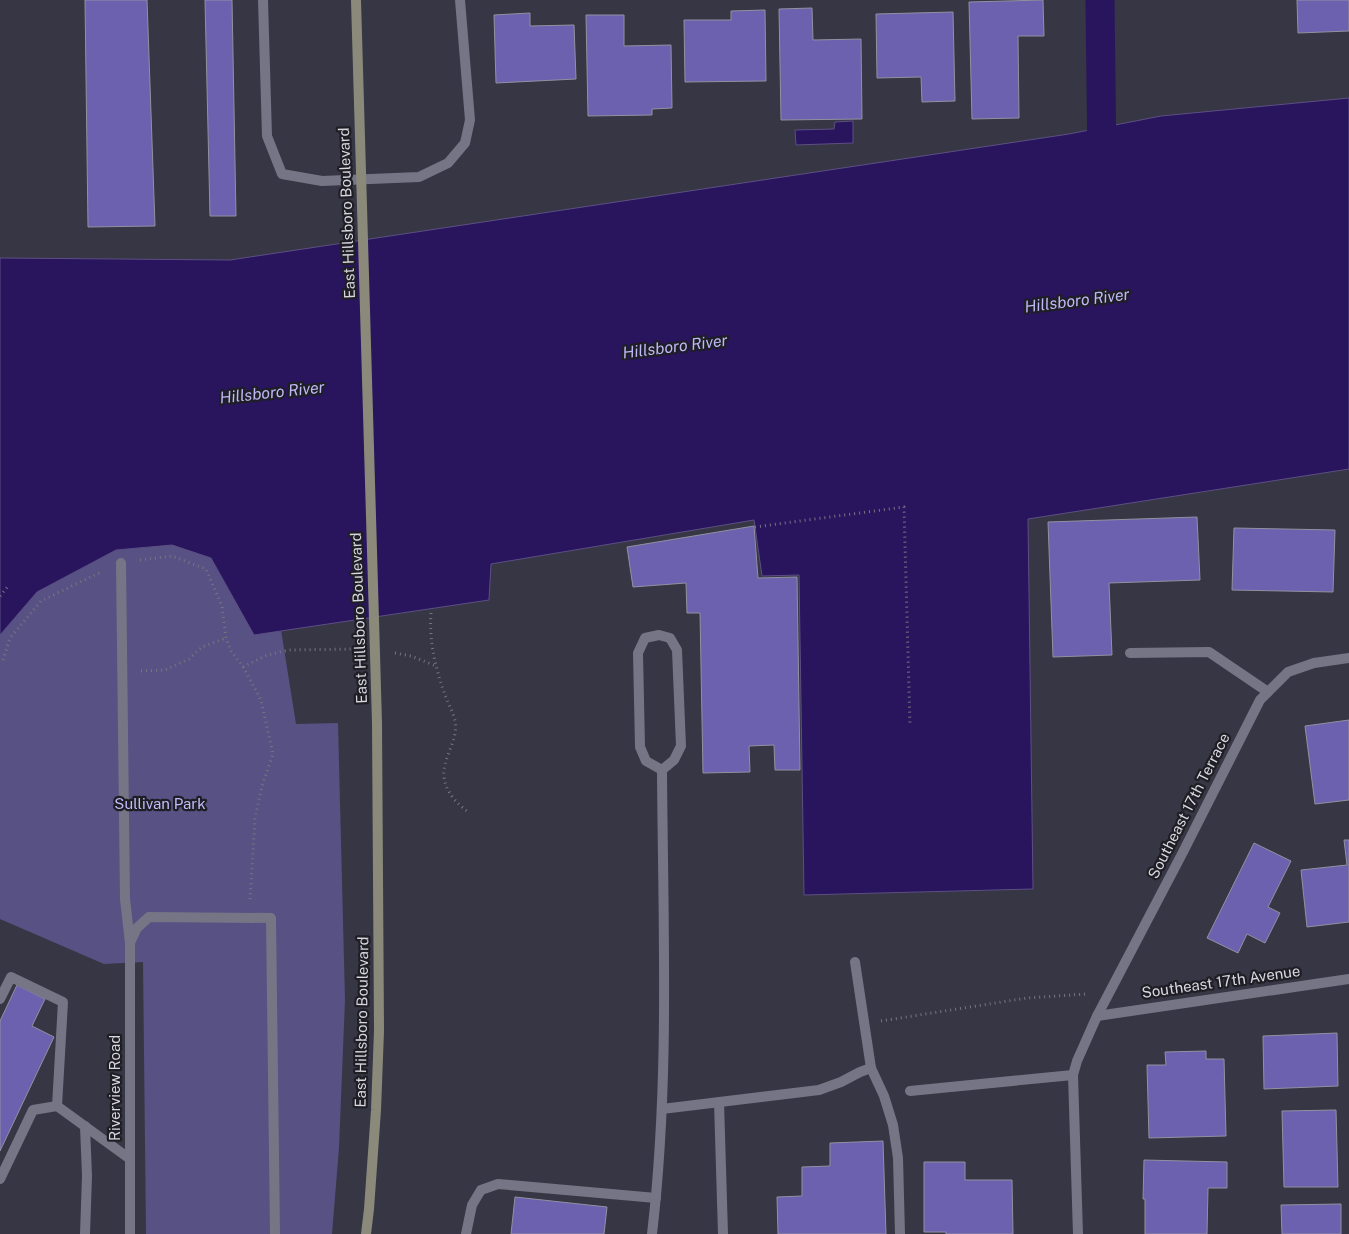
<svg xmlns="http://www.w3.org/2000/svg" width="1349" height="1234" font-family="'Public Sans',sans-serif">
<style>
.green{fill:#575184}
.water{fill:#28155d;stroke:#5d4f84}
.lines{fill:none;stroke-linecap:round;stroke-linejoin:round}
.canal{stroke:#28155d;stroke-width:29}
.building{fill:#6b61af;stroke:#9291a1}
.path{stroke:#767581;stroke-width:3;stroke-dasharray:1 4;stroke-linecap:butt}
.service{stroke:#767585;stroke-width:10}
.pedestrian{stroke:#767585;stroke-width:10}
.minor{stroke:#767585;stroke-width:10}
.secondary{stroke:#8b8a7a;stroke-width:10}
.labels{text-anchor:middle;stroke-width:4.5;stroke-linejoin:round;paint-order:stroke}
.street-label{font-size:15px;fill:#d8d7e0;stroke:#1f1e25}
.park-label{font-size:15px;fill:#bfbafa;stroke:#1f1e25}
.water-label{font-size:16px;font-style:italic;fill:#bdb9f8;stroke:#1f1e25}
</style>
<rect width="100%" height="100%" fill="#373644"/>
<polygon class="green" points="172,545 211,558 254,634 281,630 296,724 338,723 345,1000 339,1148 332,1234 146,1234 143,962 104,964 0,919 0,635 37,592 116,550"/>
<g class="water">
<polygon points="1349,98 1349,469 1028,519 1033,889 804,895 799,575 762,576 754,520 491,564 489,600 254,635 211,558 172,545 116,550 37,592 0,635 0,258 230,260 1069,134 1161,116"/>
<polygon points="853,121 853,143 796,145 795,130 834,129 835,122"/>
</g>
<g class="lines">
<polyline class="canal" points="1100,0 1102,168"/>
</g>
<g class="building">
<polygon points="85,0 147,0 155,226 88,227"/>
<polygon points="205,0 232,0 236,216 210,216"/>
<polygon points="1043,0 1044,36 1018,36 1019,118 972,119 969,2"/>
<polygon points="1297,0 1349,0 1349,31 1298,33"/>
<polygon points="812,8 813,40 861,39 862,119 781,120 779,9"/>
<polygon points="765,10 766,81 685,82 684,20 731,20 731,11"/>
<polygon points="953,12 955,101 922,102 921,77 877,78 876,14"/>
<polygon points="530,13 530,26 574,25 576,79 496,83 494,15"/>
<polygon points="586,15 624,15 624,46 671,45 672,108 652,109 652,115 588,116"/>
<polygon points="1197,517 1200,580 1109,583 1112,655 1053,657 1048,522"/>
<polygon points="754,526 758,578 797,577 800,770 775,770 774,745 749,746 750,772 703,773 700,613 687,613 686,583 633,587 627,547"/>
<polygon points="1234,528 1335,530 1333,592 1232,590"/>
<polygon points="1349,720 1349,800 1315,804 1305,726"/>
<polygon points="1344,840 1349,840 1349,922 1307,927 1301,870 1347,865"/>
<polygon points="1254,843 1291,861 1268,907 1280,913 1265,943 1247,934 1238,953 1207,938"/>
<polygon points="17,985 45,999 32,1026 54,1037 0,1151 0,1021"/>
<polygon points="1337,1033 1338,1086 1264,1089 1263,1036"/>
<polygon points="1206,1051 1206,1059 1224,1059 1226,1136 1149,1138 1147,1065 1166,1065 1165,1052"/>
<polygon points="1336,1110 1338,1187 1284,1187 1282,1111"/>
<polygon points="883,1141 886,1234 778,1234 777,1197 802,1196 802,1167 830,1166 830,1143"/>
<polygon points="1144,1160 1227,1162 1227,1188 1208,1188 1207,1234 1145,1234 1145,1199 1143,1199"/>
<polygon points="924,1162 965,1162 965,1180 1012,1180 1013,1234 946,1234 946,1232 924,1232"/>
<polygon points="515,1197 607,1207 604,1234 511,1234"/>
<polygon points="1341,1204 1341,1234 1282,1234 1281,1205"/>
</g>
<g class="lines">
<g class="path">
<polyline points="755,527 904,507 910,725"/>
<polyline points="140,560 172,556 206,569 222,606 226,638 231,651 243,667 261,700 273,754 262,786 255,818 250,900"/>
<polyline points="0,596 9,585"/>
<path d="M431 613C429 641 435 666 444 692 447 702 453 711 455 721 459 740 442 758 444 777 446 792 456 803 467 811"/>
<polyline points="395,653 411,656 436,666"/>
<polyline points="3,660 10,638 41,601 101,572"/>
<polyline points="243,667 267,655 289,650 356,649"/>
<polyline points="141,671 165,670 189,659 202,647 226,638"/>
<polyline points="881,1021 1027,998 1086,994"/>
</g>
<g class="service">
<polyline points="1130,653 1209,652 1268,692"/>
<polyline points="130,943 137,928 149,917 271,918 275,1234"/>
<polyline points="855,962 871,1068 884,1096 893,1125 898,1158 900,1234"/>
<polyline points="0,999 11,977 63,1002 57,1106"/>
<polyline points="719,1102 723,1234"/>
<polyline points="662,1109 819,1090 841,1082 860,1072 871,1068"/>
<polyline points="0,1179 33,1110 57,1106 130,1159"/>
<polyline points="85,1234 87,1176 85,1126"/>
<polyline points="466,1234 472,1205 481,1190 498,1184 656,1198"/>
<path d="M652 1234C670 1080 663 925 662 770L674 760 681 746 677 650 670 638 659 635 645 638 638 653 640 747 646 761 662 770"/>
</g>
<polyline class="pedestrian" points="121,563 125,899 130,943"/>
<g class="minor">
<polyline points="263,0 267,136 282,174 322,181 419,177 448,163 465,143 470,120 460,0"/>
<polyline points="130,943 130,1234"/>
<polyline points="1097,1016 1349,979"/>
<polyline points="910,1091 1073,1075"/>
<polyline points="1078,1234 1073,1075 1077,1061 1097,1016 1183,852 1260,700 1288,672 1314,663 1349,658"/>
</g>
<polyline class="secondary" points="356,0 377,723 379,1031 376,1110 369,1209 366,1234"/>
</g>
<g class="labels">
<g class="street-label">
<text transform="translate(347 213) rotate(-92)" y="5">East Hillsboro Boulevard</text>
<text transform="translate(359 618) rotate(-92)" y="5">East Hillsboro Boulevard</text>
<text transform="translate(1189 806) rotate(-63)" y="5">Southeast 17th Terrace</text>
<text transform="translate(1221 982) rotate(-8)" y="5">Southeast 17th Avenue</text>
<text transform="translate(362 1022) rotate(-89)" y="5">East Hillsboro Boulevard</text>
<text transform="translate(115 1088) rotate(-90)" y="5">Riverview Road</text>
</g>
<g class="park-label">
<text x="160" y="809">Sullivan Park</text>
</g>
<g class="water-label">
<text transform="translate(1077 300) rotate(-7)" y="6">Hillsboro River</text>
<text transform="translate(675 346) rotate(-7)" y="6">Hillsboro River</text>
<text transform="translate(272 392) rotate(-6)" y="6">Hillsboro River</text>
</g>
</g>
</svg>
